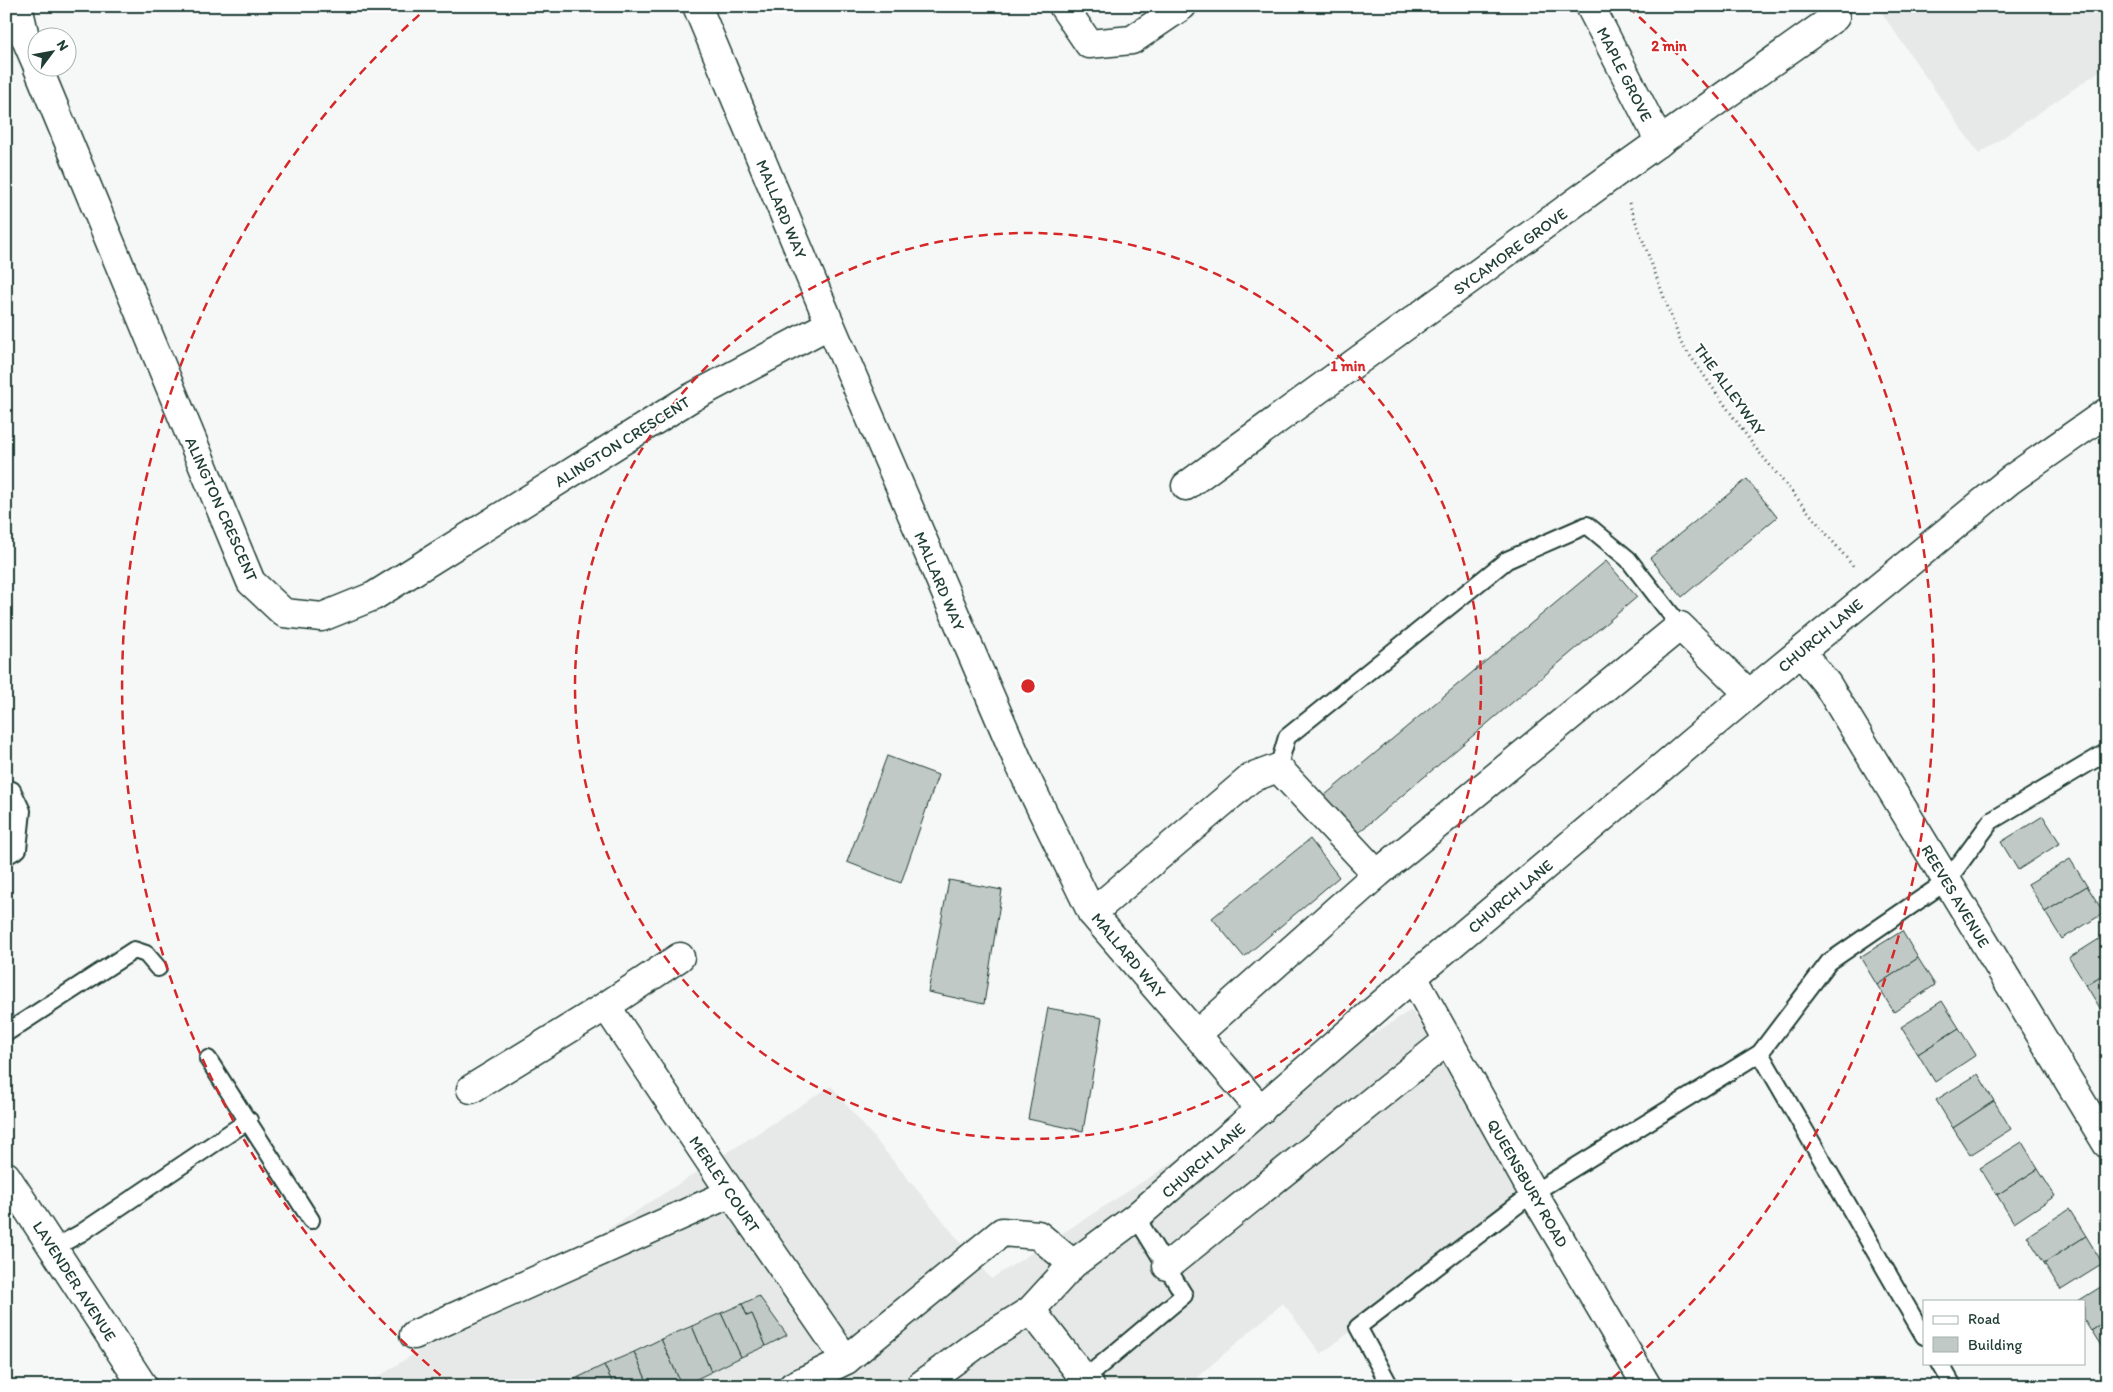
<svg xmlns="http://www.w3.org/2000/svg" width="2113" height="1392" font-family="Itim,sans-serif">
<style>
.built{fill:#e6e9e8}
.building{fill:#c0c9c6;stroke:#1f3d34}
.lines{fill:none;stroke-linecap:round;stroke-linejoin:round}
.lane-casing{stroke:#1f3d34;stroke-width:20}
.street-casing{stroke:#1f3d34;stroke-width:31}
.secondary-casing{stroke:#1f3d34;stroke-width:31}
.path{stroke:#1f3d34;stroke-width:3;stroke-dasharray:1 4;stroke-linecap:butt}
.lane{stroke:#fff;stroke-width:16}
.street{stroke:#fff;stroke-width:28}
.secondary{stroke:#fff;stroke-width:28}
.ring{fill:none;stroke:#d62828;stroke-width:2.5;stroke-dasharray:9 6}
.labels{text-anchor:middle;stroke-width:4;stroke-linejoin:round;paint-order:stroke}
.street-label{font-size:16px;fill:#1f3d34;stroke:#fff}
.centre{fill:#d62828;stroke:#fff;stroke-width:2.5}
.ring-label{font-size:15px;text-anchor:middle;font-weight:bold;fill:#d62828;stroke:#fff;stroke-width:4;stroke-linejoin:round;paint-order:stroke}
</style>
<rect width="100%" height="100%" fill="#f6f7f7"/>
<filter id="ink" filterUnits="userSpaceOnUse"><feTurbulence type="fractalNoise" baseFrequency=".02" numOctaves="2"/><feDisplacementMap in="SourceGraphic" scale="10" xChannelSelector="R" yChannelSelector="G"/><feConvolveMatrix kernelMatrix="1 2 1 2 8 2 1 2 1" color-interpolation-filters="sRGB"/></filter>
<g filter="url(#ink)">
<g class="built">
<polygon points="1877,6 2107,6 2107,66 1979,154"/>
<polygon points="1411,1010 1533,1193 1321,1354 1283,1303 1187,1386 364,1386 831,1086 991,1279"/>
</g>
<g class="building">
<polygon points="1747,479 1777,517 1682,597 1650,558"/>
<polygon points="1606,561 1637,597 1352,838 1319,800"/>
<polygon points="887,756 938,775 901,883 847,862"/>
<polygon points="2043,816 2060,843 2018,870 2001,842"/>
<polygon points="1310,839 1339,877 1244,957 1212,918"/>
<polygon points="2070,859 2087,886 2045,912 2028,884"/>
<polygon points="949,880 1002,890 984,1004 928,992"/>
<polygon points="2087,886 2104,913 2062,939 2045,912"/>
<polygon points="1902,931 1918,958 1877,985 1860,957"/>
<polygon points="2107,934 2107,972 2086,985 2069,958"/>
<polygon points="1918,958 1935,985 1894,1012 1877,985"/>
<polygon points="2107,972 2107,1010 2103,1013 2086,985"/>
<polygon points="1942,1001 1959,1028 1918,1054 1901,1027"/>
<polygon points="1048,1008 1102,1018 1083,1131 1028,1119"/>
<polygon points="1959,1028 1976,1055 1935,1082 1918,1054"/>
<polygon points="1978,1074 1994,1101 1953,1128 1936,1100"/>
<polygon points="1994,1101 2011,1129 1970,1155 1953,1128"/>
<polygon points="2022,1142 2038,1169 1997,1195 1980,1168"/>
<polygon points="2038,1169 2055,1196 2014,1223 1997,1195"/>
<polygon points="2069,1209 2086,1236 2044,1263 2027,1236"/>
<polygon points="2086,1236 2103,1264 2061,1290 2044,1263"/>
<polygon points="2107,1283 2107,1320 2091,1330 2084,1319 2084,1301 2078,1301"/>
<polygon points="759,1296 787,1335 766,1346 752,1314 747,1316 742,1304"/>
<polygon points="742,1304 747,1316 752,1314 766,1346 741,1357 721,1313"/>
<polygon points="721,1313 741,1357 711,1372 692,1326"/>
<polygon points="2107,1320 2107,1355 2091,1330"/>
<polygon points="692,1326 711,1372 682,1386 661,1339"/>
<polygon points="661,1339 682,1386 649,1386 634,1352"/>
<polygon points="634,1352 649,1386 614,1386 604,1365"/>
<polygon points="604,1365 614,1386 583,1386 579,1377"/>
<polygon points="579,1377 583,1386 559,1386"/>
</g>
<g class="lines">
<defs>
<g id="lane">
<polyline points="1278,768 1287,737 1507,560 1587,525 1628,559 1680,626"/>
<polyline points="6,856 18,849 22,811 12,790"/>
<polyline points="6,1033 134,950 146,954 158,968"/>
<polyline points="1760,1053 1924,1336"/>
<polyline points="208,1059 311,1220"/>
<polyline points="54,1248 81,1233 249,1120"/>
<polyline points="1940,1363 1953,1386"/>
<polyline points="1078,1384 1184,1295 1136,1217"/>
<polyline points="1390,1386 1358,1327 1533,1193 1760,1053 1829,962 1947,881 1991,821 2107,752"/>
</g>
<g id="street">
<polyline points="18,6 25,37 38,67"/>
<polyline points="697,6 830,324 1018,761 1092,913 1261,1110"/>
<polyline points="1063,6 1089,44 1132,40 1182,6"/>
<polyline points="1590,6 1660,142"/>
<polyline points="38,68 251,582 284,613 322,617 374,596 689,399 830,324"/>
<polyline points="1186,486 1617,172 1835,17"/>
<polyline points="1801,652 1827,684 2107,1144"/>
<polyline points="1092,913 1251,778 1278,768 1377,874"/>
<polyline points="1413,977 1533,1193 1647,1386"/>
<polyline points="606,1006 731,1193 846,1360"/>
<polyline points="1197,1034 1377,874 1680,626 1749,694"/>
<polyline points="471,1089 606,1006 680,957"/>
<polyline points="6,1176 143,1386"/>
<polyline points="1167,1266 1448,1040"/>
<polyline points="414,1335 731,1193"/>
<polyline points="793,1386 846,1360 1002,1232 1038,1235 1073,1264"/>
</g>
<g id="secondary">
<polyline points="1031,1310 1090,1386"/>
<polyline points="920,1386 977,1344 1031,1310 1073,1264 1136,1217 1413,977 1749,694 2010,480 2107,412"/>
</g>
</defs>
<use href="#lane" class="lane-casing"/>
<use href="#street" class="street-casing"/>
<use href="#secondary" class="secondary-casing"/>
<polyline class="path" points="1629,203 1681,343 1754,446 1853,566"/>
<use href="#lane" class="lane"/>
<use href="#street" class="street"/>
<use href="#secondary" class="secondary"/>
</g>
</g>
<g class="ring">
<circle cx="1028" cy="686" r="453"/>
<path d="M452 1385A906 906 0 0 1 428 7M1628 7A906 906 0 0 1 1604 1385"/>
</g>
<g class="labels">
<g class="street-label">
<text transform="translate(1625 74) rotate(63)" y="6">MAPLE GROVE</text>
<text transform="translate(782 209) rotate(67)" y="6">MALLARD WAY</text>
<text transform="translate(1510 251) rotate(-36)" y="6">SYCAMORE GROVE</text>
<text transform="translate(1730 389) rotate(54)" y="6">THE ALLEYWAY</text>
<text transform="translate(622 441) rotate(-32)" y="6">ALINGTON CRESCENT</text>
<text transform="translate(222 509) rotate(66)" y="6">ALINGTON CRESCENT</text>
<text transform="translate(940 581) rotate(67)" y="6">MALLARD WAY</text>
<text transform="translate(1820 635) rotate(-40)" y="6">CHURCH LANE</text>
<text transform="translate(1510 896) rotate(-40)" y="6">CHURCH LANE</text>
<text transform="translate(1956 896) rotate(59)" y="6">REEVES AVENUE</text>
<text transform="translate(1129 955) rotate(50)" y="6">MALLARD WAY</text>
<text transform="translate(1203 1160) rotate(-41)" y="6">CHURCH LANE</text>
<text transform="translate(1528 1183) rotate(60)" y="6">QUEENSBURY ROAD</text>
<text transform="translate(725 1184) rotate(56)" y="6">MERLEY COURT</text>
<text transform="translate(75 1281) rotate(57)" y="6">LAVENDER AVENUE</text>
</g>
</g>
<circle cx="1028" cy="686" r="8" class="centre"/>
<g class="ring-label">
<text x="1669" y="51">2 min</text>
<text x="1348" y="371">1 min</text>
</g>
<rect width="2113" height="1392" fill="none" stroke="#fff" stroke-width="25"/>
<rect x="12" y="12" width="2088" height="1367" fill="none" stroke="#1f3d34" stroke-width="2" filter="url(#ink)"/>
<rect x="1923" y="1300" width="162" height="65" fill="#ffffff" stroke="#a5b1ae"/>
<rect x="1933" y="1316" width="25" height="8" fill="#ffffff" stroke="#a5b1ae"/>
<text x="1968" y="1324" font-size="15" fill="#1f3d34">Road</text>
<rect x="1933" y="1337" width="25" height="15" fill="#c0c9c6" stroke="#a5b1ae"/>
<text x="1968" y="1350" font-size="15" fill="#1f3d34">Building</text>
<g transform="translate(52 52) rotate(58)"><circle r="24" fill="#ffffff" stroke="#a5b1ae"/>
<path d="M0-4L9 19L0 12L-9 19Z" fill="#1f3d34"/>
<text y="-8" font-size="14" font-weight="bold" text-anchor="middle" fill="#1f3d34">N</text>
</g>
</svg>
